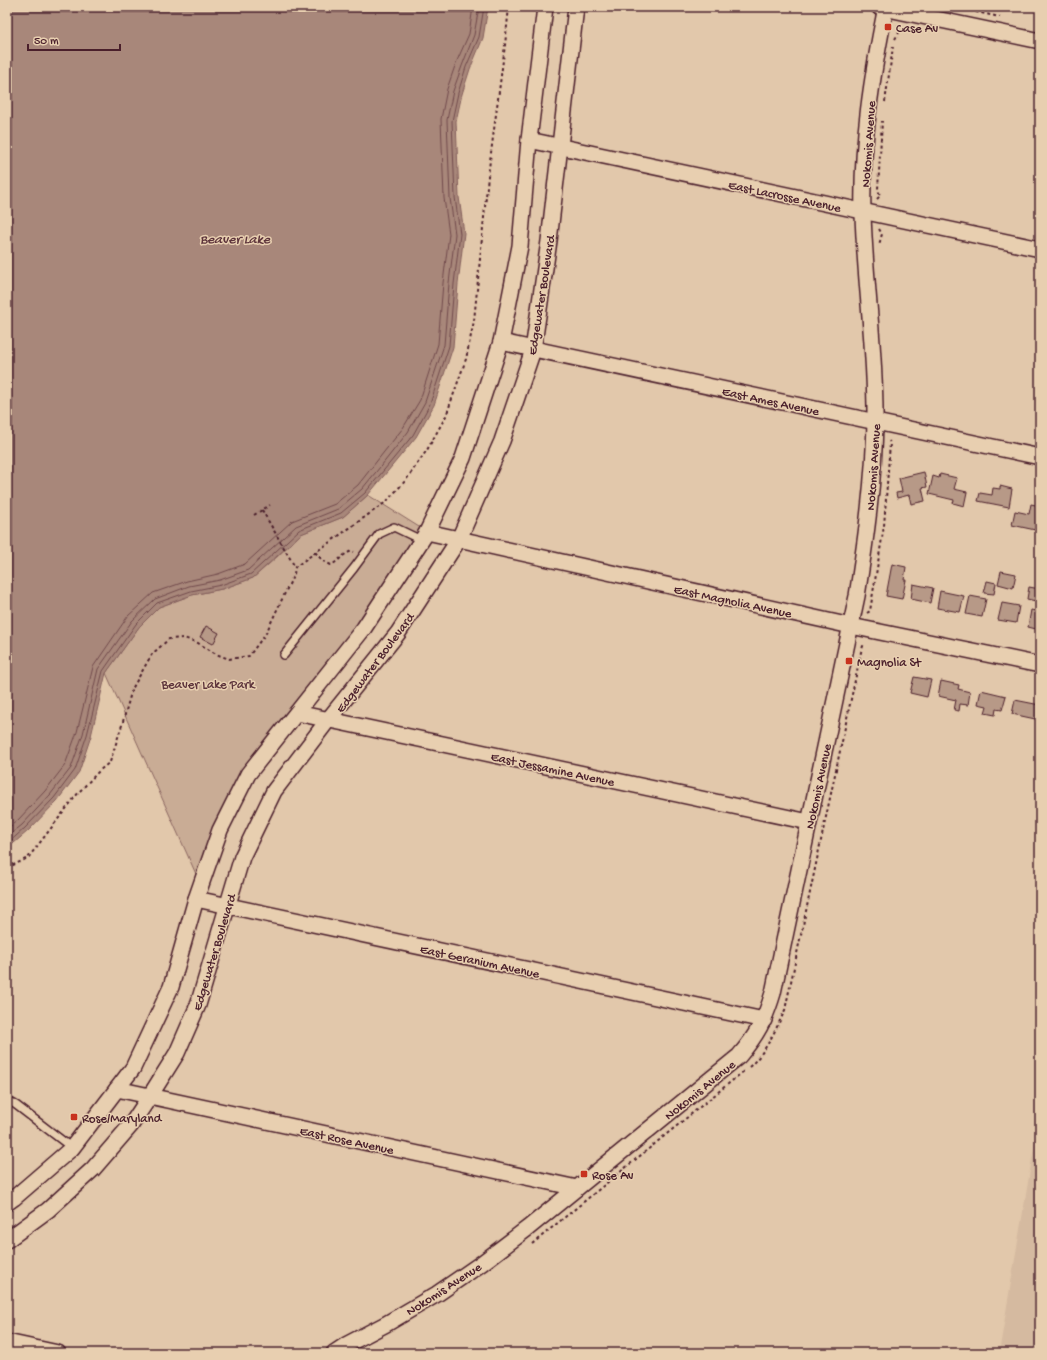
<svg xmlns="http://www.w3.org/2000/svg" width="1047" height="1360" font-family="'Gochi Hand',sans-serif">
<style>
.built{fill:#d5baa0}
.green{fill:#c9ac95;stroke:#8a6660}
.water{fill:#a8877a;stroke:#825d5a}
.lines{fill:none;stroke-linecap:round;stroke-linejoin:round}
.shore{stroke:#70494b;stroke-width:1}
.building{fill:#b79987;stroke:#4a1f2b}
.lane-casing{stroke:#4a1f2b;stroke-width:10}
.street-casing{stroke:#4a1f2b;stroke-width:18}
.path{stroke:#4a1f2b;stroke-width:2;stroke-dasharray:3 3;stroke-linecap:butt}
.lane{stroke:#e8cfb0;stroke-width:7}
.street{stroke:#e8cfb0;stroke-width:15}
.poi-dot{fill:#c8321e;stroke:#e8cfb0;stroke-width:1.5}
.labels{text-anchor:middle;stroke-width:3;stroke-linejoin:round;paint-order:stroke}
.poi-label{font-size:13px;fill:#4a1f2b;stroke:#e8cfb0;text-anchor:start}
.street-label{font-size:13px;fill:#4a1f2b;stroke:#e8cfb0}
.park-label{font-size:13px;fill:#5d343b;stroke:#e8cfb0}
.water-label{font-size:14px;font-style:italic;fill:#5d343b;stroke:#e8cfb0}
</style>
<rect width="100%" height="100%" fill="#e2c8ab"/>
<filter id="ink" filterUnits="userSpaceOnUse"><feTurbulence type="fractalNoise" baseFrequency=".025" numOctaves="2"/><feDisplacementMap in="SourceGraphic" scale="8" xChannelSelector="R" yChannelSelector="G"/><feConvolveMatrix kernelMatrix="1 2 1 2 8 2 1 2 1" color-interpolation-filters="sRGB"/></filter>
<g filter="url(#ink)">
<polygon class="built" points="1040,1112 1040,1353 999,1353"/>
<polygon class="green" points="368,495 427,532 248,774 220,830 196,874 106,673 139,627 159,607 192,595 222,589 253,578 277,557 301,534 343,517"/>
<polygon class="water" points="7,7 488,7 483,38 470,69 462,94 456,121 459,197 464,233 458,284 453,347 434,405 416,437 368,495 343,517 301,534 253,578 222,589 192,595 159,607 139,627 106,673 91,736 79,772 57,801 28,831 7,849"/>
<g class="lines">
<g class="shore">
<polyline points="7,829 18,820 45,791 65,765 77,732 93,667 128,616 153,593 187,581 218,574 245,564 292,521 335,504 358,485 380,457 403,428 420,400 438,344 443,283 449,234 444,198 441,119 447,89 456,63 469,34 473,7"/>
<polyline points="7,837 22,825 50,795 71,768 83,734 98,669 132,621 155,599 189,586 220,580 248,570 296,526 338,509 362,489 385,461 408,432 425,402 444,345 449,283 455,234 450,198 447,120 453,91 462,66 474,35 479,7"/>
<polyline points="7,844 25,828 54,798 75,770 87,735 103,671 136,624 157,603 191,591 221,585 251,574 299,530 341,513 365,493 413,435 430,404 449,346 454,284 460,234 455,197 452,121 458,93 466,67 479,37 484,7"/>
</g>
</g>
<g class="building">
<polygon points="924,472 927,487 922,488 925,501 911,504 909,495 897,498 896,493 902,492 899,478"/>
<polygon points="940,474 957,478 954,489 967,492 964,506 953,503 954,500 929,494 933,476 939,478"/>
<polygon points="1000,486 1012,489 1009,507 978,501 980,493 992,495 993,488 1000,489"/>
<polygon points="1031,504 1040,506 1040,531 1012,525 1015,511 1029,514"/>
<polygon points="892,564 906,567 904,580 906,580 902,599 886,596"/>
<polygon points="1001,571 1016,574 1013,588 998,584"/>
<polygon points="987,581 996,583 994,594 984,593"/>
<polygon points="913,584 933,588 930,603 911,599"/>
<polygon points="1029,587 1040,589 1040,602 1027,599"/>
<polygon points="940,591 964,596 960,612 937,608"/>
<polygon points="970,596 986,599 982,617 966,614"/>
<polygon points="1002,603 1019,606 1016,623 998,620"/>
<polygon points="1031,610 1040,612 1040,630 1028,627"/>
<polygon points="206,626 219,633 213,644 200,637"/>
<polygon points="914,677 931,680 927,697 910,693"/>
<polygon points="941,681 959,685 958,689 970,692 968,705 960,704 959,711 954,710 956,700 938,696"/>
<polygon points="981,690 1006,696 1002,710 996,709 995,715 985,713 987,706 978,704"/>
<polygon points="1015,700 1040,705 1040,720 1012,714"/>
</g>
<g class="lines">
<defs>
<g id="lane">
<polyline points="284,655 354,568 379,534 394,527 421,540"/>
<polyline points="7,1100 16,1105 72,1148"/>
</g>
<g id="street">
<polyline points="879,7 1040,41"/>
<polyline points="529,140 1040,249"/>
<polyline points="501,342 1040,457"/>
<polyline points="427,532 851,626 1040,665"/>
<polyline points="297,713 809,822"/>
<polyline points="196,899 764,1020"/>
<polyline points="117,1089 577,1188"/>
<polyline points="7,1203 14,1198 72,1148 133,1068 171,987 196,899 220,830 248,774 364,628 427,532 463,458 501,342 520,246 529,140 545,7"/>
<polyline points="7,1240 48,1210 93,1169 131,1125 150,1096 177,1053 198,1005 242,857 274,791 328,720 398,633 459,539 502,441 533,350 549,241 576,7"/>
<polyline points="7,1342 58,1353"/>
<path d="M334 1353 346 1345 386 1324 437 1294 482 1263 528 1228 739 1056C757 1035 765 1020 773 993L857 596C866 538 874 481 875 422 876 352 865 283 863 214 861 144 872 75 886 7"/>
</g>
</defs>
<use href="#lane" class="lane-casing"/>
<use href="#street" class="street-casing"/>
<g class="path">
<polyline points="952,7 1000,17"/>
<polyline points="895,39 900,31 897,24"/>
<polyline points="885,102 893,47"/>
<polyline points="877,199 880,196 878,189 882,121"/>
<polyline points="879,229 882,234 879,245"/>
<polyline points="262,510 295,567"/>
<polyline points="254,515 270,505"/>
<path d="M315 552 323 561 331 565C339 561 343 554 352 551L354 552"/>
<polyline points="867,613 870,611 884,526 890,443 889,441"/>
<polyline points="7,868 28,858 79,792 100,770 110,762 122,725 132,689 152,654 169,639 184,638 198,643 216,654 229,659 249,656 266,633 294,574 295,567 386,502 406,480 427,450 446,416 466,359 474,321 488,176 505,45 509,7"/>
<path d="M749 1067C766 1052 775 1031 785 1010L861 652 864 643"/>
<polyline points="532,1244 744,1071"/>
</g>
<use href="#lane" class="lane"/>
<use href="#street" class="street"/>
</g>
</g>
<g class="poi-dot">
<rect x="884" y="23" width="8" height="8" rx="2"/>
<rect x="845" y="657" width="8" height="8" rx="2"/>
<rect x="70" y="1113" width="8" height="8" rx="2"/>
<rect x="580" y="1170" width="8" height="8" rx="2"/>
</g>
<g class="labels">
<g class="poi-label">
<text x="896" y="32">Case Av</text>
<text x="857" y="666">Magnolia St</text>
<text x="82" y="1122">Rose/Maryland</text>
<text x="592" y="1179">Rose Av</text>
</g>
<g class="street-label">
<text transform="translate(867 144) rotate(-86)" y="5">Nokomis Avenue</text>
<text transform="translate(785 195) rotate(12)" y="5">East Lacrosse Avenue</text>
<text transform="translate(540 295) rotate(-81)" y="5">Edgewater Boulevard</text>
<text transform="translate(771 400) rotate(12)" y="5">East Ames Avenue</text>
<text transform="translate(872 467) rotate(-86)" y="5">Nokomis Avenue</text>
<text transform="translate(733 600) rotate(12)" y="5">East Magnolia Avenue</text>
<text transform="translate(374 662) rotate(-53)" y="5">Edgewater Boulevard</text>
<text transform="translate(553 768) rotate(12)" y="5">East Jessamine Avenue</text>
<text transform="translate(817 786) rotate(-78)" y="5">Nokomis Avenue</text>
<text transform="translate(213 952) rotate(-73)" y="5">Edgewater Boulevard</text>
<text transform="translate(480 960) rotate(12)" y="5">East Geranium Avenue</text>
<text transform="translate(699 1089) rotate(-39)" y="5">Nokomis Avenue</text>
<text transform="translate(347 1139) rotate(12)" y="5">East Rose Avenue</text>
<text transform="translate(443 1288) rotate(-33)" y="5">Nokomis Avenue</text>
</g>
<g class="park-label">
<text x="208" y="688">Beaver Lake Park</text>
</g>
<g class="water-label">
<text x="235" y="243">Beaver Lake</text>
</g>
</g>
<rect width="1047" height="1360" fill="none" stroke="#e8cfb0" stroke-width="24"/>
<rect x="12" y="12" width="1023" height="1336" fill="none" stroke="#4a1f2b" stroke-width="1.5" filter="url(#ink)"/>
<path d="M28 44v6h92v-6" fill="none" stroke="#4a1f2b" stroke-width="2"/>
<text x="34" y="44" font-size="12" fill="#4a1f2b" stroke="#e8cfb0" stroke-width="3" paint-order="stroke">50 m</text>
</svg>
